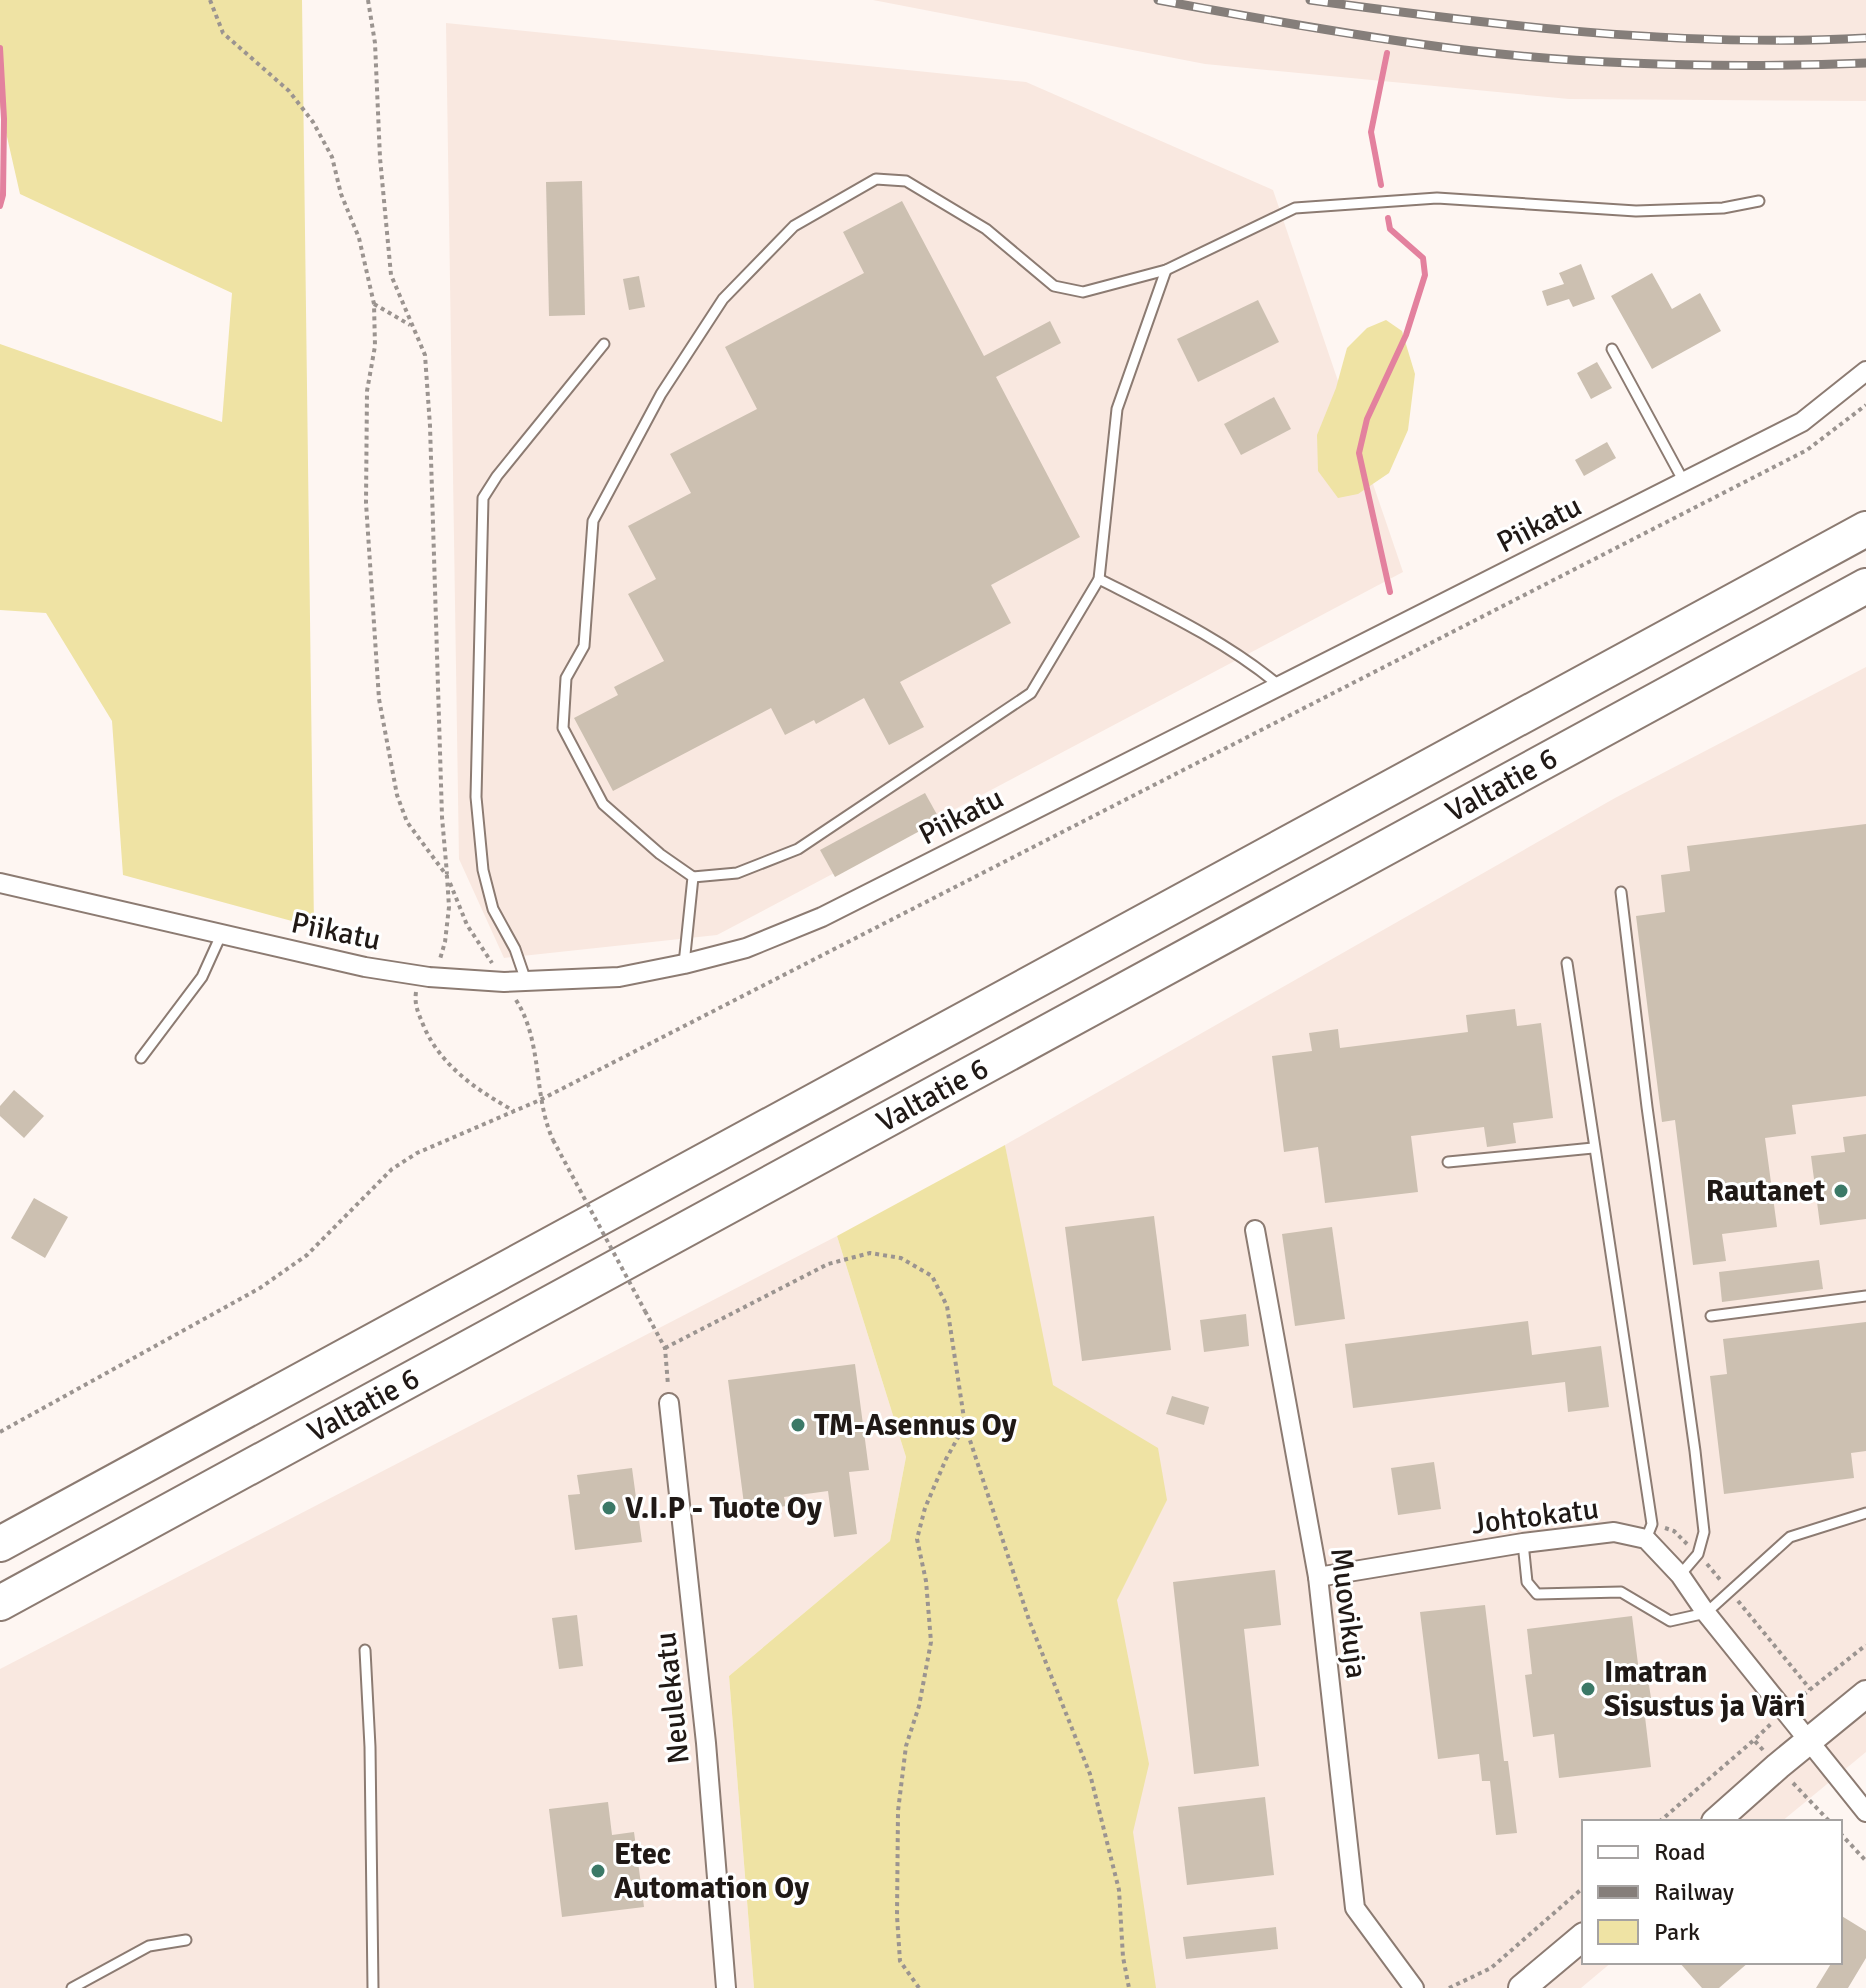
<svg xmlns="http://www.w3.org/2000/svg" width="1866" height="1988" font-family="Signika,sans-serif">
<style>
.built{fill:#f9e8e0}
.green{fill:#efe3a4}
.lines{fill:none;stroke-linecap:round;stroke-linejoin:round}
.stream{stroke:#e3819e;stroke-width:6}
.building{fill:#ccc0b1}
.lane-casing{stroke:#8c7b72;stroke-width:13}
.street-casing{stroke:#8c7b72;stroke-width:22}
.secondary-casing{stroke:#8c7b72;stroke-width:30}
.highway-casing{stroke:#8c7b72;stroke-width:38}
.path{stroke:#9b9490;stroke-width:4;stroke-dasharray:4 4;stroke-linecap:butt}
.lane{stroke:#fff;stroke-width:9}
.street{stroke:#fff;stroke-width:18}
.secondary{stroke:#fff;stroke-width:26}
.highway{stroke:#fff;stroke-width:34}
.rail-casing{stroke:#857e7a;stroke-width:9}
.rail{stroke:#fff;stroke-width:6;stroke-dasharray:18;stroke-linecap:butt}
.path-bridge{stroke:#9b9490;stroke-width:4;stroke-dasharray:4 4;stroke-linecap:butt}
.poi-dot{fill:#3b7967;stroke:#fff;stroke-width:3}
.labels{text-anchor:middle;stroke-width:6;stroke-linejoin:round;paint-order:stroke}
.street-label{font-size:30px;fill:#201916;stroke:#fff}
.poi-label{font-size:30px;font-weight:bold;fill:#201916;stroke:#fff;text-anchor:start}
</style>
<rect width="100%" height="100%" fill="#fef6f2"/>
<g class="built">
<polygon points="873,0 1866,0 1866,101 1569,99 1205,64"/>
<polygon points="446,23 1026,82 1273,190 1403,572 717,935 504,958 459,859"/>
<polygon points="1866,667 1866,1752 1781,1822 1584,1822 1584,1962 1612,1962 1581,1988 1152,1988 1005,1145 1615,798"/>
<polygon points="837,1236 906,1457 890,1541 729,1676 754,1988 0,1988 0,1669"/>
</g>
<g class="green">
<polygon points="0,0 302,0 314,927 123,875 112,721 46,613 0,610 0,344 222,422 232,293 20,194 0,106"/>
<polygon points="1386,320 1402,331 1415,374 1408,430 1389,473 1358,494 1338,498 1318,471 1317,435 1336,388 1347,348 1367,328"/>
<polygon points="1005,1145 1053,1385 1158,1448 1167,1500 1117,1600 1149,1764 1133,1832 1156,1988 754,1988 729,1676 890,1541 906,1457 837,1236"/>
</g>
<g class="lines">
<g class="stream">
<polyline points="0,48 4,119 3,195 0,206"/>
<polyline points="1381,185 1371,132 1387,53"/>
<polyline points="1388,218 1390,229 1423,258 1425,275 1406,335 1367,419 1359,453 1390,592"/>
</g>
</g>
<g class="building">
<polygon points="582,181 585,315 549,316 546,182"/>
<polygon points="902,201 984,356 1050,321 1061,343 996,377 1080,537 991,585 1011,623 900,682 924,727 889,745 864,698 816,724 814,720 785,735 771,708 613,791 574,718 618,695 614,687 664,661 628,594 656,579 628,526 691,493 670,454 757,409 725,347 864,273 843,232"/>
<polygon points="1581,264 1595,299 1573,307 1569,299 1547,306 1542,291 1564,284 1559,273"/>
<polygon points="1652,273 1672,309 1700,293 1721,331 1652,369 1611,296"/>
<polygon points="639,276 645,307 629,310 623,279"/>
<polygon points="1258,300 1279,342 1198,382 1177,339"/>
<polygon points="1597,362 1612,388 1591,399 1577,373"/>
<polygon points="1274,397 1291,429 1241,455 1224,424"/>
<polygon points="1607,442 1616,458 1584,476 1575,460"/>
<polygon points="925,793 940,820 835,877 820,850"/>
<polygon points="1866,824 1866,1096 1792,1105 1796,1134 1765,1138 1777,1227 1722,1234 1726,1261 1693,1265 1675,1120 1662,1122 1636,916 1665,912 1661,875 1690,871 1687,846"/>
<polygon points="1515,1009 1517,1026 1541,1023 1553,1118 1513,1123 1516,1143 1487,1147 1484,1127 1411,1136 1418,1192 1325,1203 1318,1147 1284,1152 1272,1056 1312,1051 1309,1033 1338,1029 1340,1048 1468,1032 1466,1015"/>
<polygon points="14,1090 44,1116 24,1138 0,1116 0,1106"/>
<polygon points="1866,1134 1866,1219 1820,1225 1811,1156 1845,1152 1843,1137"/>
<polygon points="34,1198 68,1217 45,1258 11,1238"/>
<polygon points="1154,1216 1171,1350 1082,1361 1065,1227"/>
<polygon points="1332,1227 1345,1319 1295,1326 1282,1234"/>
<polygon points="1819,1260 1823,1289 1722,1302 1719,1272"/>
<polygon points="1246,1314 1249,1346 1204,1352 1200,1320"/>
<polygon points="1528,1321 1532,1355 1601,1346 1609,1407 1568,1412 1565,1382 1353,1408 1345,1344"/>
<polygon points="1866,1322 1866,1451 1851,1453 1854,1478 1724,1494 1710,1376 1727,1374 1723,1339"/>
<polygon points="855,1364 869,1470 849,1472 857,1534 834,1537 828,1491 784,1497 786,1506 745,1512 728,1380"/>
<polygon points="1172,1396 1209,1407 1204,1425 1166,1414"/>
<polygon points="1434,1462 1441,1509 1398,1515 1391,1468"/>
<polygon points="632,1468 642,1542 575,1550 568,1495 580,1494 577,1475"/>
<polygon points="1275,1570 1281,1625 1244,1629 1259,1766 1194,1774 1173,1582"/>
<polygon points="1485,1605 1504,1761 1508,1761 1517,1833 1496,1835 1490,1781 1482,1781 1479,1754 1438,1759 1420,1612"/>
<polygon points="577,1615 583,1666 559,1669 552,1618"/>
<polygon points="1632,1616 1640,1680 1648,1679 1651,1698 1643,1700 1651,1767 1559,1778 1554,1734 1533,1737 1525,1675 1532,1674 1527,1629"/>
<polygon points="1265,1797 1274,1875 1187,1885 1178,1807"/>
<polygon points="608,1802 612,1835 634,1832 644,1907 562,1917 549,1809"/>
<polygon points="1840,1915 1866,1931 1866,1958 1848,1988 1816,1988 1832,1962 1840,1962"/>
<polygon points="1276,1927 1278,1949 1186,1959 1183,1937"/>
<polygon points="1679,1962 1749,1962 1719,1988 1702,1988"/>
</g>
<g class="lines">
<defs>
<g id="lane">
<polyline points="1612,349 1684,482"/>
<path d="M1099 579C1162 611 1226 641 1281 687"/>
<polyline points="693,877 737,873 798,849 1031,693 1099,579 1117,409 1166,270"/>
<polyline points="1621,892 1647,1107 1695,1451 1704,1532 1698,1554 1680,1575"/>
<polyline points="1567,963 1652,1524 1646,1539"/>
<polyline points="684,964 693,877 660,854 603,804 563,728 566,678 584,646 593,521 661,394 723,299 794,226 876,179 906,181 986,229 1054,286 1083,292 1166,270 1295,208 1437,198 1636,211 1723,208 1759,201"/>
<polyline points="526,981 515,949 493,909 483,870 476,797 483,498 497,476 604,344"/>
<polyline points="141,1058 202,977 221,935"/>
<polyline points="1448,1162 1593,1148"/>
<polyline points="1711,1316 1866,1296"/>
<polyline points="1523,1543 1527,1582 1537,1594 1621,1592 1670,1621 1706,1613 1790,1537 1866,1513"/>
<polyline points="365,1650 370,1747 373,1988"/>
<polyline points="72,1988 149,1946 186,1940"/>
</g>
<g id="street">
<polyline points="0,883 365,967 429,977 504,982 619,977 684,964 746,948 822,917 1802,422 1866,371"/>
<polyline points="1255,1230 1318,1577 1355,1908 1414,1988"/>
<polyline points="669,1403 706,1743 726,1988"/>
<polyline points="1318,1577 1523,1543 1614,1532 1646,1539 1680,1575 1706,1613 1866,1812"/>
</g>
<g id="secondary">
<polyline points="1715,1822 1778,1766 1866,1694"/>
<polyline points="1522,1988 1584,1936"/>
</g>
<g id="highway">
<polyline points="0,1544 1866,529"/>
<path id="s1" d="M0 1603 1866 586"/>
</g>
</defs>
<use href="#lane" class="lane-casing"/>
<use href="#street" class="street-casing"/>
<use href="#secondary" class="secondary-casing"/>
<use href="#highway" class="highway-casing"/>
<g class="path">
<polyline points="210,0 223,33 289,91 313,122 332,157 341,194 359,238 374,304 375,346 367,391 366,503 379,699 397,795 407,822 447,876 449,907 445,942 440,959"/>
<polyline points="368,0 375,43 380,158 391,275 425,355 430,426 442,817 447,874"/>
<polyline points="374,304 410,325"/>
<polyline points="450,883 467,925 492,963"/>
<path d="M416 992C414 1006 419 1014 424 1027 442 1067 477 1090 514 1111"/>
<path d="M516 1000C543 1042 533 1096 553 1140"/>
<polyline points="645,1311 665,1348 668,1385"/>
<polyline points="665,1348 828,1264 870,1253 901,1258 932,1276 947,1306 965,1425 1029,1620 1090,1774 1119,1890 1123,1957 1129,1988"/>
<polyline points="0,1432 260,1288 307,1255 392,1169 417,1153 540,1100 1807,450 1866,405"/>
<polyline points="1665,1528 1674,1531 1687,1544"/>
<polyline points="1707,1564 1722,1582"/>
<polyline points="1738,1601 1810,1689"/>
<polyline points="1797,1700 1866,1645"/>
<polyline points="1763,1750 1754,1740 1773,1722"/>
<polyline points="1793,1783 1830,1822"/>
<polyline points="1659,1822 1754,1740"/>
<polyline points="1840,1833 1866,1861"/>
<polyline points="919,1988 900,1961 897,1916 898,1811 906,1746 919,1706 931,1642 926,1581 917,1539 925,1508 946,1459 965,1425"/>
<polyline points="1449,1988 1491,1968 1584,1887"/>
</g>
<use href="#lane" class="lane"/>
<use href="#street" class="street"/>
<use href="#secondary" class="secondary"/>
<use href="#highway" class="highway"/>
<defs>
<g id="rail">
<path d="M1158 0C1260 19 1361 37 1464 50 1597 66 1733 68 1866 63"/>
<path d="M1310 0C1493 25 1681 48 1866 38"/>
</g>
</defs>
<use href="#rail" class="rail-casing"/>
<use href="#rail" class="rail"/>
<polyline class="path-bridge" points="553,1140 645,1311"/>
</g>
<g class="poi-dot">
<circle cx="1841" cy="1191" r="8"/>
<circle cx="798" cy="1425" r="8"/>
<circle cx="609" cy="1508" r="8"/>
<circle cx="1588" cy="1689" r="8"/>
<circle cx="598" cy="1871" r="8"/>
</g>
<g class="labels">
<g class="street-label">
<text transform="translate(1539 524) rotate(-27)" y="10">Piikatu</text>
<text dy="10" stroke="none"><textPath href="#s1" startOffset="1710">Valtatie 6</textPath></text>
<text transform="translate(961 816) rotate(-27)" y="10">Piikatu</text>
<text transform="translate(336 931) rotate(12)" y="10">Piikatu</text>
<text dy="10" stroke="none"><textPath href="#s1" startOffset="1062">Valtatie 6</textPath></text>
<text dy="10" stroke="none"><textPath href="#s1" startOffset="414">Valtatie 6</textPath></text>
<text transform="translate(1535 1516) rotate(-7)" y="10">Johtokatu</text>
<text transform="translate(1349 1613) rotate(83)" y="10">Muovikuja</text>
<text transform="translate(672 1698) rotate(-96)" y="10">Neulekatu</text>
</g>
<g class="poi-label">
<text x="1825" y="1201" text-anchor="end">Rautanet</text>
<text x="814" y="1435">TM-Asennus Oy</text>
<text x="625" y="1518">V.I.P - Tuote Oy</text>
<text x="1604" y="1682">Imatran<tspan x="1604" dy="34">Sisustus ja Väri</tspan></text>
<text x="614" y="1864">Etec<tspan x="614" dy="34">Automation Oy</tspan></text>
</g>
</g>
<rect x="1582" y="1820" width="260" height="144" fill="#ffffff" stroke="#a6a3a2" stroke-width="2"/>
<rect x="1598" y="1846" width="40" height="12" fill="#ffffff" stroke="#a6a3a2" stroke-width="2"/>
<text x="1654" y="1860" font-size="24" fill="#201916">Road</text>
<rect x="1598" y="1886" width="40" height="12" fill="#857e7a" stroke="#a6a3a2" stroke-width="2"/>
<text x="1654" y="1900" font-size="24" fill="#201916">Railway</text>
<rect x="1598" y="1920" width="40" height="24" fill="#efe3a4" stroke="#a6a3a2" stroke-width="2"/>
<text x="1654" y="1940" font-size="24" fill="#201916">Park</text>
</svg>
